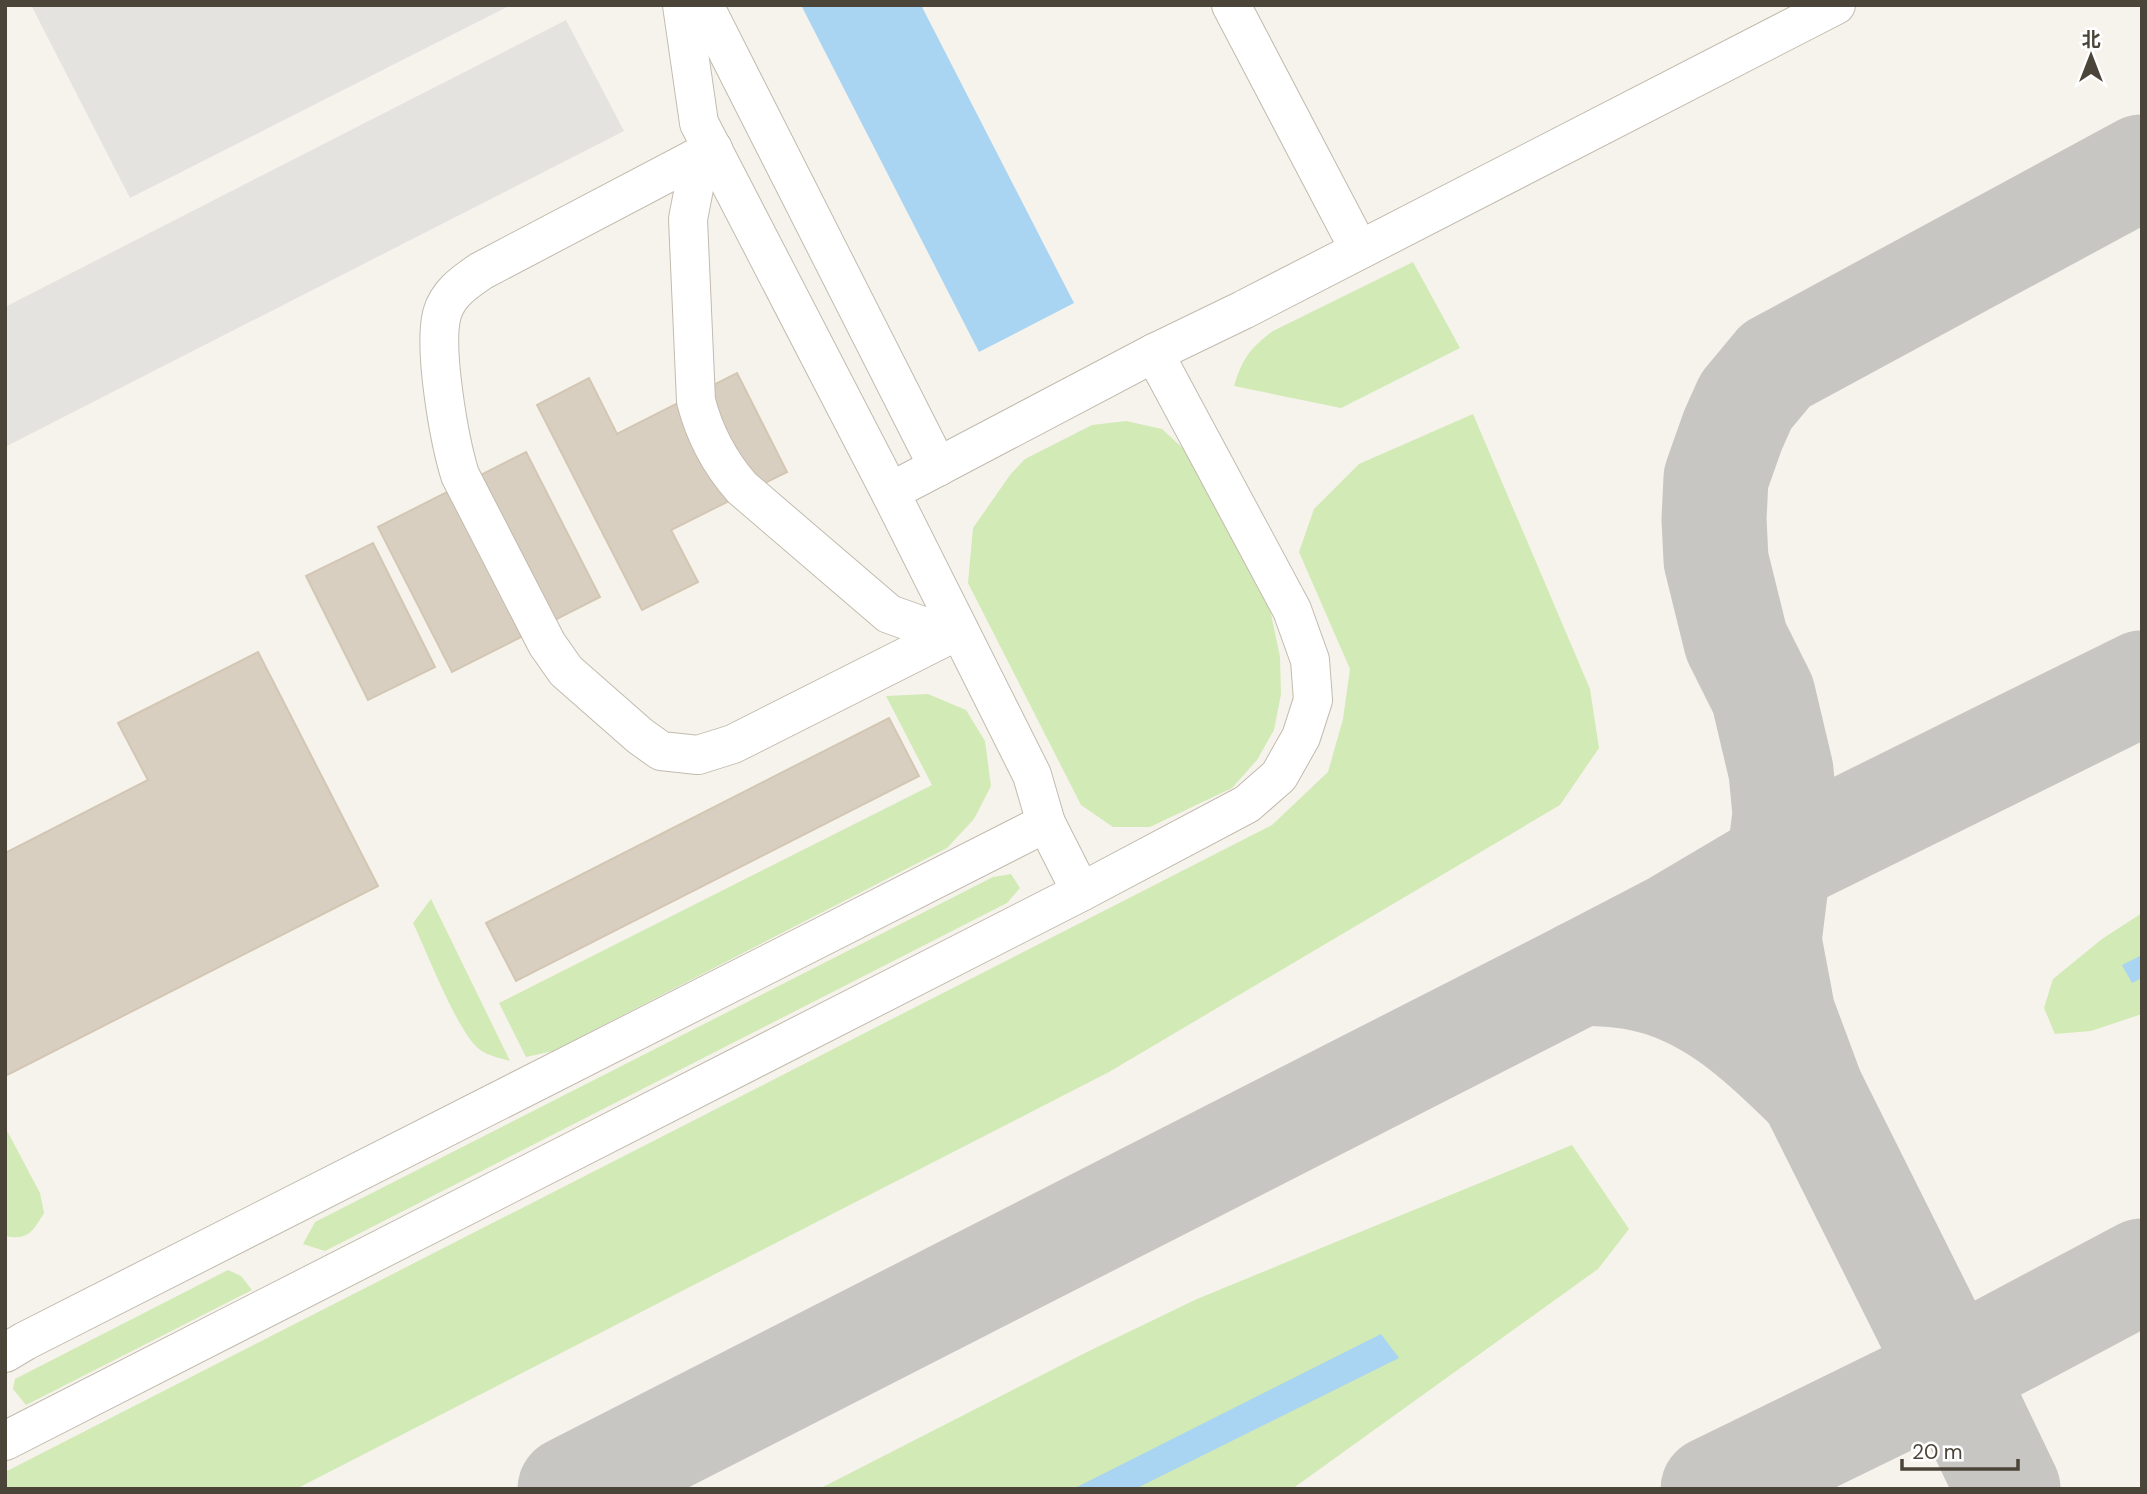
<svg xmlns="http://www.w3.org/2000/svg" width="2147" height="1494" font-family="'DM Sans','Noto Sans SC',sans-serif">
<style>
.green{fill:#d2eab5}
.parking{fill:#e5e3e0}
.water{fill:#a9d4f2}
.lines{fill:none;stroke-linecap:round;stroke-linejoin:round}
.taxiway{stroke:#c8c6c3;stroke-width:105}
.building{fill:#d8cfc1;stroke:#d3c7b4;stroke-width:2}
.minor-casing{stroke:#c2bbae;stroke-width:40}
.minor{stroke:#fff;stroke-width:38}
</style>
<rect width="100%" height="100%" fill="#f6f3ec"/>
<g class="green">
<path d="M1413 262 1460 348 1341 408 1234 386C1242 359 1250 348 1273 331Z"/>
<polygon points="1473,414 1590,689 1599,748 1560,805 1109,1072 296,1489 5,1489 5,1472 1272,825 1328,772 1343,719 1350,669 1299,552 1314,509 1359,464"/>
<polygon points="1126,421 1162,429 1188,453 1270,609 1280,657 1281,694 1274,730 1257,760 1232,788 1150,827 1113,827 1081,805 968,583 973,528 1010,475 1025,459 1092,425"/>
<polygon points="928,694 966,710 985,741 991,786 974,819 947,848 553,1051 526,1057 499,1003 932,785 886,696"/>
<polygon points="1011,874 1020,888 1007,903 325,1251 303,1244 315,1222 993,877"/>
<path d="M431 899 510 1061C500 1058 488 1056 479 1049 457 1031 427 952 413 923Z"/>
<polygon points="2142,913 2142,1014 2091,1031 2055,1034 2044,1008 2053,979 2102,939"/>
<path d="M5 1127 40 1193 44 1213C33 1231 28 1241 5 1236Z"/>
<polygon points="1572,1145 1629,1229 1598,1269 1292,1489 819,1489 1087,1352 1197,1299"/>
<polygon points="228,1270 241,1276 252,1290 26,1405 13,1389 15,1379"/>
</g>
<g class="parking">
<polygon points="31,5 509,5 509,6 130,198"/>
<polygon points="566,20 624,131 5,447 5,307"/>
</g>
<g class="water">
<polygon points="801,5 921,5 1074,303 979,352"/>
<polygon points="2142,955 2142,978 2132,983 2122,965"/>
<polygon points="1381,1334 1399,1358 1135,1489 1073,1489"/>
</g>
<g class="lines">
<g class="taxiway">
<path d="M1581 973C1608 974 1634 975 1661 984 1721 1003 1768 1048 1812 1092"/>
<polyline points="570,1489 1581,973 1675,924 1778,863 2142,683"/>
<polyline points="1713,1489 1952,1372 2142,1271"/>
<polyline points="2008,1489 1952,1372 1812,1092 1783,1014 1769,940 1785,814 1781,771 1763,695 1736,641 1716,560 1714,519 1716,478 1733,430 1746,401 1776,365 2142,167"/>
</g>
</g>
<g class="building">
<polygon points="737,373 787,472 671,530 698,582 642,610 537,405 589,378 617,434"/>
<polygon points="526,452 600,597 452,672 378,527"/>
<polygon points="373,543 435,667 368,700 306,576"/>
<polygon points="258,652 378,886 5,1076 5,853 148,780 118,723"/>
<polygon points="889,718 919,776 516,981 486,923"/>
</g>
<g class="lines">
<defs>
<g id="minor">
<polyline points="682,5 699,123 890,492 1032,775 1046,823 1081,892"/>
<polyline points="704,5 938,467"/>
<polyline points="1231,5 1359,249"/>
<path d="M713 149 481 271C465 282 448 293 442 314 433 348 449 439 460 475L547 644 566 671 640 736 661 751 698 755 733 744 959 630"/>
<path d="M713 149 695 183 688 219 696 401C704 432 720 463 742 488L889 614 920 625 959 630"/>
<polyline points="890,492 1154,353 1243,310 1836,5"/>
<polyline points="5,1353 25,1341 1046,823"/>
<polyline points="5,1441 1081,892 1247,804 1279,776 1301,737 1313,700 1310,660 1292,610 1154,353"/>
</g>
</defs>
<use href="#minor" class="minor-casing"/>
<use href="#minor" class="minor"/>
</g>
<rect width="2147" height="1494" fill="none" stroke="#4b4439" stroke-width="14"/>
<g transform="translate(2091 56)" stroke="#ffffff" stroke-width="5" paint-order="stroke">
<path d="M0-5L12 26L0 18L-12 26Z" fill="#4b4439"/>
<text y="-10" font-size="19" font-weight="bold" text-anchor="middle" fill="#4b4439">北</text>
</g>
<path d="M1902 1459v10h116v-10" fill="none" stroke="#4b4439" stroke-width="3.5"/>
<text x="1912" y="1459" font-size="21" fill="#4b4439" stroke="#ffffff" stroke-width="5" paint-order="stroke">20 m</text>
</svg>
